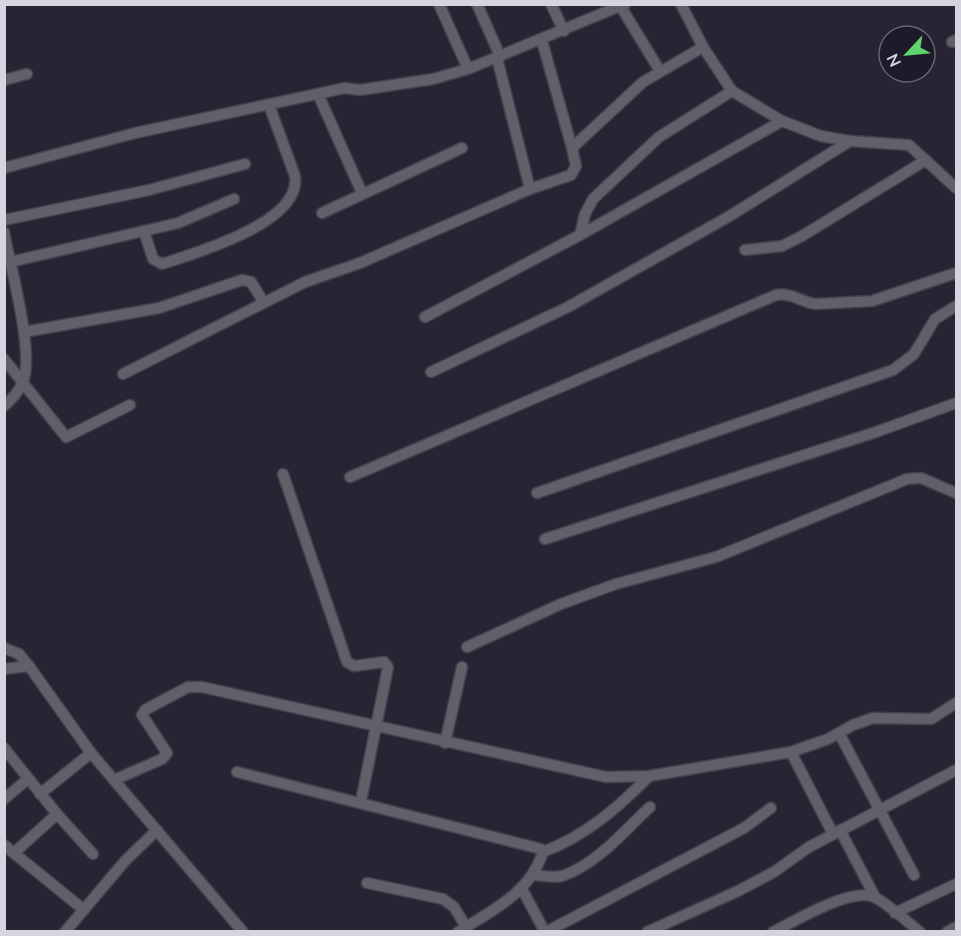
<svg xmlns="http://www.w3.org/2000/svg" width="961" height="936" font-family="'Nunito Sans',sans-serif">
<style>
.lines{fill:none;stroke-linecap:round;stroke-linejoin:round}
.minor-casing{stroke:#44404e;stroke-width:13}
.minor{stroke:#615f67;stroke-width:10}
</style>
<rect width="100%" height="100%" fill="#282433"/>
<g class="lines">
<defs>
<g id="minor">
<polyline points="439,4 468,69"/>
<polyline points="477,4 500,56"/>
<polyline points="551,4 564,31"/>
<polyline points="681,4 703,47 732,91 782,121 821,136 850,141 909,145 956,188"/>
<polyline points="621,7 660,71"/>
<polyline points="952,42 956,40"/>
<polyline points="497,58 530,189"/>
<polyline points="4,80 27,74"/>
<polyline points="318,94 362,193"/>
<polyline points="572,148 643,82 703,47"/>
<polyline points="4,168 135,133 345,88 360,90 433,79 468,69 625,4"/>
<polyline points="322,213 462,148"/>
<polyline points="4,220 149,190 245,164"/>
<path d="M144 231 153 259 162 264C195 253 302 223 295 176L269 105"/>
<path d="M4 232C10 266 36 356 22 384 18 393 11 400 4 406"/>
<polyline points="580,235 585,214 593,199 659,137 732,91"/>
<polyline points="745,250 782,246 802,236 926,160"/>
<polyline points="10,262 178,223 234,199"/>
<polyline points="425,317 580,235 782,121"/>
<polyline points="24,332 159,308 242,280 251,282 263,301"/>
<polyline points="4,359 66,437 130,405"/>
<polyline points="431,372 568,307 728,217 850,141"/>
<polyline points="123,374 305,282 360,263 530,189 571,175 576,166 572,148 542,41"/>
<polyline points="283,474 347,662 354,666 384,662 388,667 361,801"/>
<path d="M350 477 776 295C792 292 802 303 816 304L872 301 956 273"/>
<polyline points="537,493 893,370 914,354 935,319 956,306"/>
<polyline points="545,539 876,432 956,403"/>
<polyline points="467,647 561,604 616,584 716,557 907,479 921,478 956,493"/>
<polyline points="4,648 19,654 29,666 91,753 243,932"/>
<polyline points="4,669 29,666"/>
<polyline points="839,733 914,875"/>
<polyline points="445,743 462,667"/>
<polyline points="4,748 57,814 93,854"/>
<polyline points="791,752 833,834"/>
<path d="M237 772 541 849 543 852C530 893 493 910 458 932"/>
<polyline points="114,780 162,759 167,753 142,715 145,710 188,687 202,687 606,777 649,776 791,752 828,739 853,725 873,718 931,719 956,703"/>
<polyline points="40,794 91,753"/>
<polyline points="4,799 28,779"/>
<polyline points="840,830 875,897"/>
<polyline points="4,845 84,910"/>
<path d="M543 852C585 836 618 808 649 776"/>
<polyline points="14,853 57,814"/>
<path d="M534 875C543 876 553 878 562 876 596 865 625 830 650 807"/>
<polyline points="367,883 443,899 454,907 466,927"/>
<polyline points="522,889 545,932"/>
<polyline points="895,913 956,884"/>
<polyline points="65,932 125,861 157,830"/>
<polyline points="546,932 744,828 771,808"/>
<polyline points="647,932 738,891 774,872 809,847 956,770"/>
<path d="M773 932C795 921 851 887 874 897 890 905 906 921 920 932"/>
<polyline points="947,932 956,927"/>
</g>
</defs>
<use href="#minor" class="minor-casing"/>
<use href="#minor" class="minor"/>
</g>
<rect width="961" height="936" fill="none" stroke="#d6d4de" stroke-width="12"/>
<g transform="translate(907 54) rotate(244)"><circle r="28" fill="#1e1a29" stroke="#686471" stroke-width="1.5"/>
<path d="M0-4.5L10 22L0 15L-10 22Z" fill="#5dd56c"/>
<text y="-9" font-size="16" font-weight="bold" text-anchor="middle" fill="#d6d4de">N</text>
</g>
</svg>
